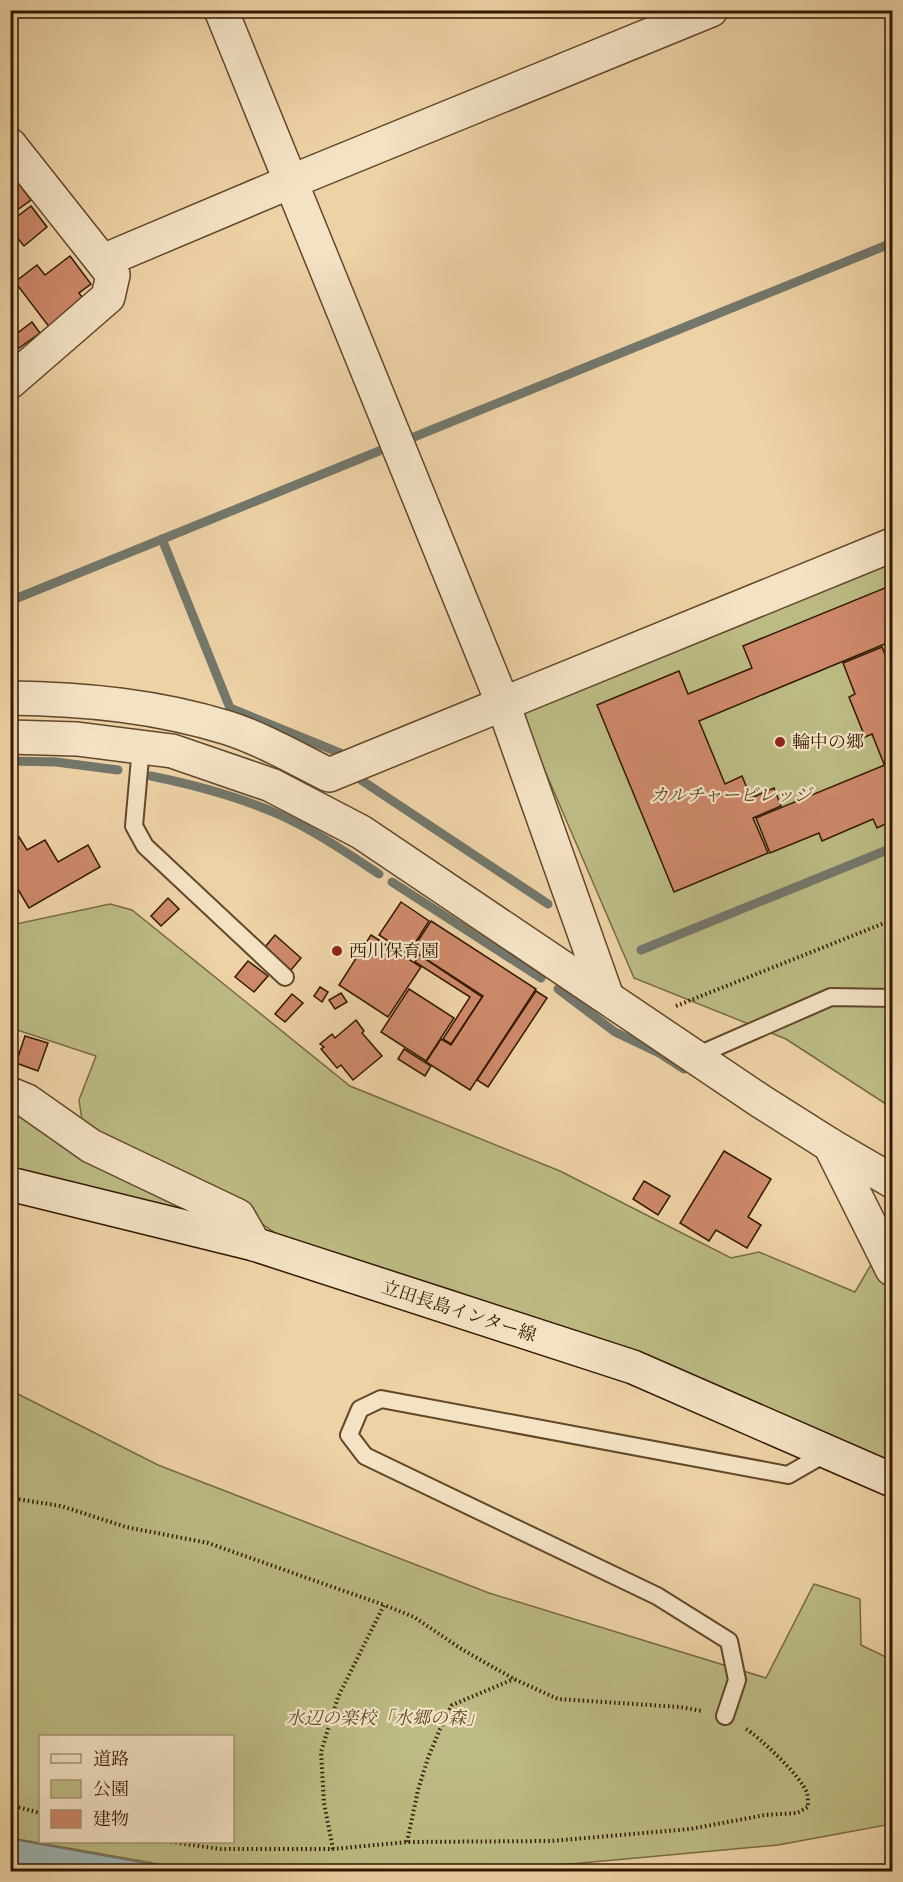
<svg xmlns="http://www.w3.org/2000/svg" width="903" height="1882" font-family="'Libre Bodoni','Noto Serif JP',serif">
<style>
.green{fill:#bcbb83;stroke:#786a42;stroke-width:1.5;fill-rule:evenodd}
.water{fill:#9db5b2;stroke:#73776b;stroke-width:1.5}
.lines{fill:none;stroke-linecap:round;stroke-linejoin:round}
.stream{stroke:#73776b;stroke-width:9}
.building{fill:#cd896a;stroke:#331900;stroke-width:1.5}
.service-casing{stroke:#624729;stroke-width:20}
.minor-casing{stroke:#624729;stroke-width:36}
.tertiary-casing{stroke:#624729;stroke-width:36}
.secondary-casing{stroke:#331900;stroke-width:36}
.path{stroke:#331900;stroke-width:4;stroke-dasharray:1.5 3;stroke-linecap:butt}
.service{stroke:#f3e2c4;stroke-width:16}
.minor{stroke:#f3e2c4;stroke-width:33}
.tertiary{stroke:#f3e2c4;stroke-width:33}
.secondary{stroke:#f3e2c4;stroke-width:33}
.poi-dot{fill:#8f2418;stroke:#f3e2c4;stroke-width:2}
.labels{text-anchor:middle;stroke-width:4.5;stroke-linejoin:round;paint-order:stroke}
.poi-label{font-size:18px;fill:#331900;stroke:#f3e2c4;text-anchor:start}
.park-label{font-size:18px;font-style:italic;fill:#5c4a27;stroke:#f3e2c4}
.street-label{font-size:18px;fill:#331900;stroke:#f3e2c4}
</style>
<rect width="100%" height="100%" fill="#edd2a5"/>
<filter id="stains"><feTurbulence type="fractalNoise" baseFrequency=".00333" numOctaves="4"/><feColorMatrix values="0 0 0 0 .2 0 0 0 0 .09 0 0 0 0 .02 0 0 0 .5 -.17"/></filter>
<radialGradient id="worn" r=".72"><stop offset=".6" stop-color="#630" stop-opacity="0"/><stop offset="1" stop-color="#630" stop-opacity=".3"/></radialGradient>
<g class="green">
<polygon points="892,555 892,1108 786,1039 634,978 518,708"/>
<polygon points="110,904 132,910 350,1086 560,1171 731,1258 759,1252 855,1292 872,1263 892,1293 892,1463 455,1291 280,1236 229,1202 113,1150 82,1120 79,1100 96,1056 11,1028 11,925"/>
<polygon points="10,1103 227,1222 11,1170"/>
<path d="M10 1390 158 1465 489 1593 766 1678 814 1584 860 1599 861 1645 892 1660V1824L778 1845 484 1872 198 1871 11 1838ZM40 1736H232V1842H40Z"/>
</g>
<polygon class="water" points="11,1839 189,1871 11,1871"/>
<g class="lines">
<g class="stream">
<polyline points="409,439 892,243"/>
<polyline points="162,539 230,708 340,753"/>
<polyline points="10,601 379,451"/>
<polyline points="10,761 56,762 118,770"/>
<path d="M151 776C195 785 238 796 280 815 315 831 347 853 379 874"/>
<polyline points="361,780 548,904"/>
<polyline points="392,882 541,978"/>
<polyline points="641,950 892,848"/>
<polyline points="558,989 615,1032 659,1053 684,1069"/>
</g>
</g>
<g class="building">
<polygon points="13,176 31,200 10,215 10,178"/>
<polygon points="31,206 47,227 24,246 10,229 10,222"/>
<polygon points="70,256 91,284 79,293 88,305 53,332 15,282 37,265 45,275"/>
<polygon points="32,322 40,333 19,348 11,338"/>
<polygon points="892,585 892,641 699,721 725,784 742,776 751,798 774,788 781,806 753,818 768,853 674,892 597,705 679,671 688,694 752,668 743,646"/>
<polygon points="882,647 892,671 892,760 884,764 872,734 865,737 849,697 855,694 843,663"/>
<polygon points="892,762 892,821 877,828 873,819 822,841 819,833 770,853 756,818"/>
<polygon points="19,837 27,850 45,840 58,862 88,845 100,867 29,908 10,876 10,842"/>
<polygon points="168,898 179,909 161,926 151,916"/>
<polygon points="401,902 429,921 408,954 379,935"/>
<polygon points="431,921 536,989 470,1090 426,1062 441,1039 451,1045 483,996 412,950"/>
<polygon points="275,935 301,958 291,970 265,947"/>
<polygon points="371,935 421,967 388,1017 339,985"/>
<polygon points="419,955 482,997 451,1044 443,1039 470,997 415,962"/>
<polygon points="248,961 268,976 254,992 235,977"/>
<polygon points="320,987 328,992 322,1002 314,996"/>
<polygon points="409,989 454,1018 426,1061 381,1032"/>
<polygon points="536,991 547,998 488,1087 477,1080"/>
<polygon points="341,993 347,1002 335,1009 329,1000"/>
<polygon points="292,994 303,1003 285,1022 275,1014"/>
<polygon points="356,1020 364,1031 362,1033 382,1056 353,1080 341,1065 337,1068 321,1049 324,1047 320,1044 332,1034 335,1038"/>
<polygon points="25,1036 48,1043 38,1071 16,1063"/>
<polygon points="404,1049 431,1066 425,1076 398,1059"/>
<polygon points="724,1151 771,1179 748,1217 761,1225 747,1248 716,1230 709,1241 680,1223"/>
<polygon points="644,1181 670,1196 658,1215 633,1199"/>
</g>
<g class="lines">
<defs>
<g id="service">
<polyline points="141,747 134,826 145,846 285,977"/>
<polyline points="696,1056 831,997 892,998"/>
<polyline points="725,1716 737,1680 729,1641 657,1596 365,1456 349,1435 360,1409 381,1399 788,1475 828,1452"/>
</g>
<g id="minor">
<polyline points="221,10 503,704 607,997"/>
<polyline points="10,145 113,275 108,297 10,382"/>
<polyline points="103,261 290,182 711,10"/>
<path d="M10 698C85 699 157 706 228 728 262 739 297 759 329 775L892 545"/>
<polyline points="10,1094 27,1101 91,1146 238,1216 254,1244"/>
<polyline points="830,1145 892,1269"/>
</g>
<polyline id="tertiary" points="10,737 77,739 172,751 271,785 361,832 762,1102 830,1145 892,1181"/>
<polyline id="secondary" points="10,1184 254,1244 633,1367 892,1480"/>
</defs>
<use href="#service" class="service-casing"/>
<use href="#minor" class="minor-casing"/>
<use href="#tertiary" class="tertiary-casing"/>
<use href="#secondary" class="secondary-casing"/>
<g class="path">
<polyline points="676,1006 892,920"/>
<polyline points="10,1498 61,1506 126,1527 208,1543 384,1605"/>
<polyline points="10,1805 40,1813"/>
<path d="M171 1842 221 1849H333L407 1842 551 1841 690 1829 765 1815 797 1813 808 1807C808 1803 808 1797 807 1793 801 1776 760 1738 745 1728"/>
<polyline points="407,1842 418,1790 428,1758 440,1729 452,1705 514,1679"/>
<polyline points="333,1849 324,1803 321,1752 338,1697 384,1605 414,1617 463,1650 514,1679 558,1699 680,1707 702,1711"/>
</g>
<use href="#service" class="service"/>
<use href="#minor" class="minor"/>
<use href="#tertiary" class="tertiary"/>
<use href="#secondary" class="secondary"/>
</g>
<g class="poi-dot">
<circle cx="780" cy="742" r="6"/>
<circle cx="337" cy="951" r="6"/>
</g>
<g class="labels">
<g class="poi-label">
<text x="792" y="748">輪中の郷</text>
<text x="349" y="957">西川保育園</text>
</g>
<g class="park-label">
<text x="731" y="801">カルチャービレッジ</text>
<text x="385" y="1724">水辺の楽校「水郷の森」</text>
</g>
<g class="street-label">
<text transform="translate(459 1311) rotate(18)" y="6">立田長島インター線</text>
</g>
</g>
<rect width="903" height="1882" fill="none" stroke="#edd2a5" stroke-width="36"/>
<rect x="12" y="12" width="879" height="1858" fill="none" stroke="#331900" stroke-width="3"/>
<rect x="18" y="18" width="867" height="1846" fill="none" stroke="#331900" stroke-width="1.5"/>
<rect x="39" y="1735" width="195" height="108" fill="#f3e2c4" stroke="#a69276" stroke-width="1.5"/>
<rect x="51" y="1754" width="30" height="9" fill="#f3e2c4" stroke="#a69276" stroke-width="1.5"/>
<text x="93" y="1765" font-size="18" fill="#331900">道路</text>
<rect x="51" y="1780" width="30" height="18" fill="#bcbb83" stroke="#a69276" stroke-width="1.5"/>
<text x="93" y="1795" font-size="18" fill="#331900">公園</text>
<rect x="51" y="1810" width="30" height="18" fill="#cd896a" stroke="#a69276" stroke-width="1.5"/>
<text x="93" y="1825" font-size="18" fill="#331900">建物</text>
<rect width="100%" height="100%" filter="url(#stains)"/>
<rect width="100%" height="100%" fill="url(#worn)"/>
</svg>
